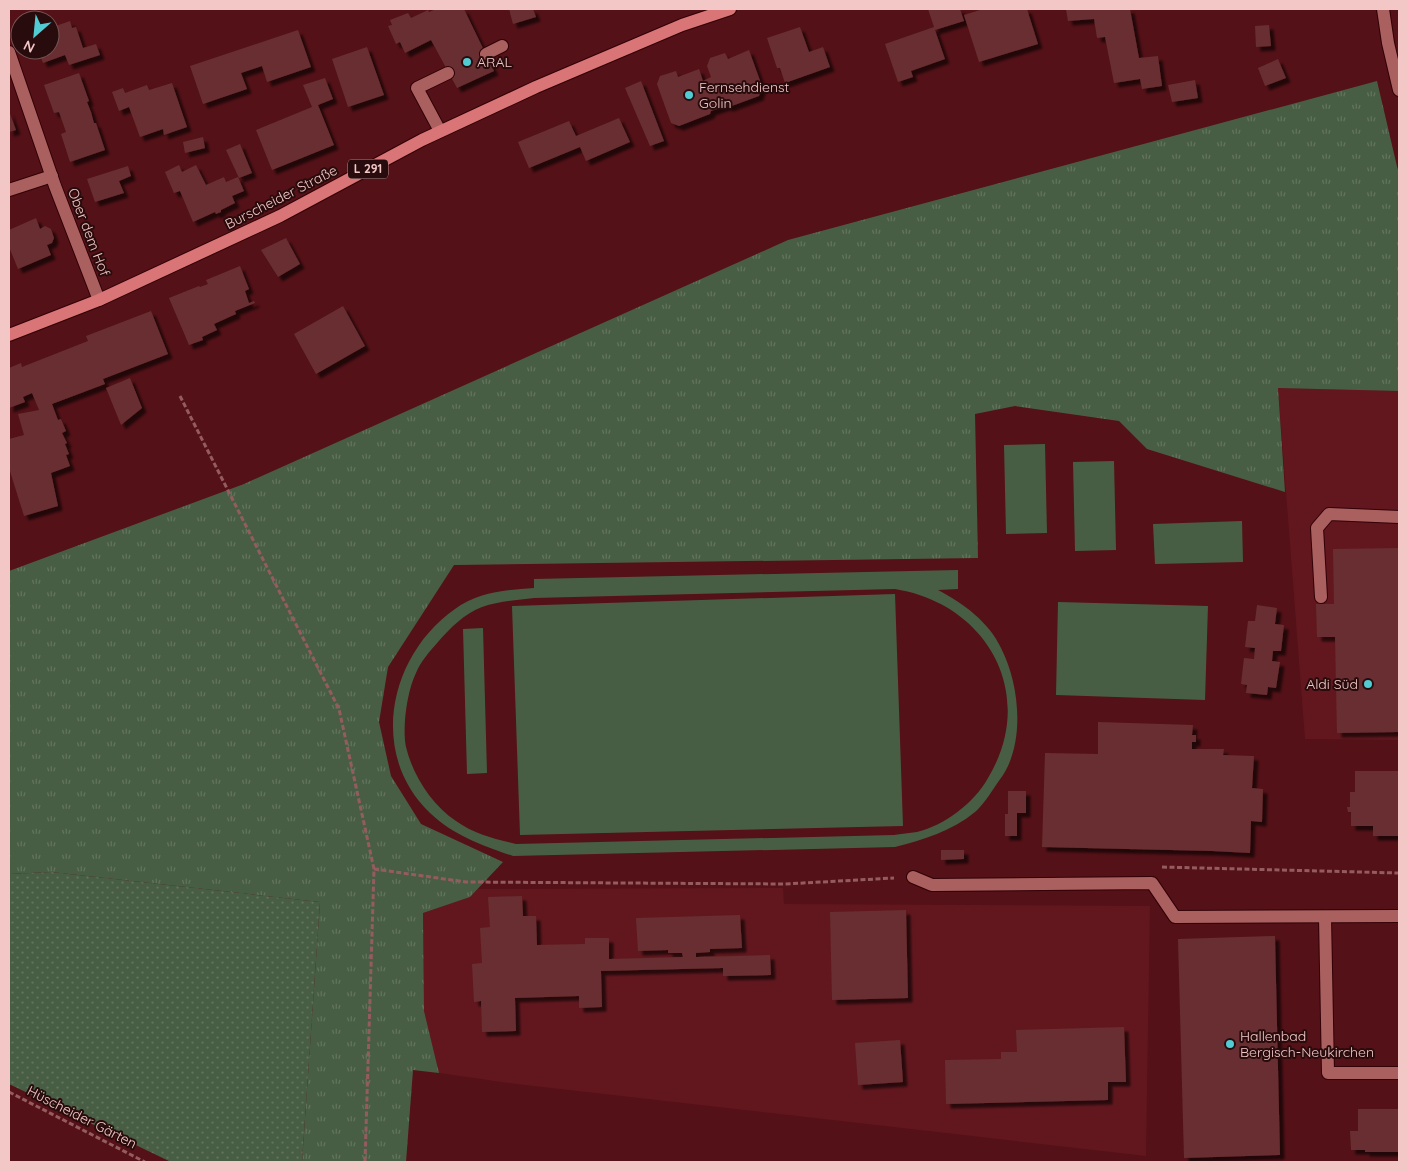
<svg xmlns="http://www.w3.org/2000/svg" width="1408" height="1171" font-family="Quicksand,sans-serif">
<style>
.built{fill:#62171e}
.grass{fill:url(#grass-tufts)}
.park{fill:#485e44;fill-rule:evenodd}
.garden{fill:url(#garden-dots)}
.building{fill:#672f30;filter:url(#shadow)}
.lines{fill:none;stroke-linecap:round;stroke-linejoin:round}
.lane-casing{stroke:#310106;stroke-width:14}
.street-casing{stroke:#310106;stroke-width:14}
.secondary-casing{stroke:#310106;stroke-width:14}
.primary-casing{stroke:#310106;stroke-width:14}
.path{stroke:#955c5f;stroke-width:3;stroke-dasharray:5 2.5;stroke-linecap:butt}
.lane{stroke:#ab6060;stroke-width:12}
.street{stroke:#ab6060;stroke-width:12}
.secondary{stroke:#ab6060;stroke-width:12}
.primary{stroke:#d97576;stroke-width:12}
.poi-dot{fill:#51ccd3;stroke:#280b0c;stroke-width:2}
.labels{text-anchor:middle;stroke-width:4;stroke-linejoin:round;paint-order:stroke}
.shield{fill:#280b0c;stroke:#b58f8e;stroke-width:1}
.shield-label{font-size:12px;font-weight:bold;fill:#f2c7c6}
.poi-label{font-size:14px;fill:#f2c7c6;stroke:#280b0c;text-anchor:start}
.street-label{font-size:14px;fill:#f2c7c6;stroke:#280b0c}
</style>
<defs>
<pattern id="grass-tufts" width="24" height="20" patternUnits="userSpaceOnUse" patternTransform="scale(1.25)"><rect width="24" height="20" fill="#485e44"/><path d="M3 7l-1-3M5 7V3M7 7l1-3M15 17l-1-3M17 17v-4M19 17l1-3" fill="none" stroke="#63745e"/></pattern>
<pattern id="garden-dots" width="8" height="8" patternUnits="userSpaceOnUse" patternTransform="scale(1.25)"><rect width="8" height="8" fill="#485e44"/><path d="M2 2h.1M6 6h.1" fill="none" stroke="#63745e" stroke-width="1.8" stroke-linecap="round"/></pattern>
<filter id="shadow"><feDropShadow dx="4.5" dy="4.5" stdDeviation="1" flood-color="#0009"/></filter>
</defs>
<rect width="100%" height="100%" fill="#541117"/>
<g class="built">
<polygon points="1278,388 1399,391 1399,740 1305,739"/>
<polygon points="783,888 784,904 1150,906 1146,1156 516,1084 439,1073 424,1011 423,913 470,897 478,889"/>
</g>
<polygon class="grass" points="1377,81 1399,175 1399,391 1278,388 1285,492 1147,449 1119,421 1015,406 975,414 978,558 454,565 388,667 379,722 391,776 421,824 503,862 470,897 423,913 424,1011 439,1073 413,1070 406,1162 302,1162 320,902 51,872 9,874 9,571 244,484 788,240"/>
<g class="park">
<polygon points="1045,444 1047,533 1006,534 1004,445"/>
<polygon points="1114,461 1116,550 1075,551 1073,462"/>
<polygon points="1242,521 1243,562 1155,564 1153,524"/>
<path d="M958 570V589L938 590C963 603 989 622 1001 648 1018 681 1024 731 1008 766 1005 773 1000 779 996 785 990 794 983 805 975 812 952 831 923 840 895 847L513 856C483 846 453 835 430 813 368 754 389 655 455 609 478 592 506 590 534 588V579ZM895 589C988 604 1038 695 988 778 974 803 945 825 917 832 909 833 901 834 894 835L516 844C495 839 474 834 456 821 432 805 413 776 406 747 402 728 407 691 416 673 421 661 430 651 438 642 449 629 465 613 482 607 499 601 517 600 534 598Z"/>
<polygon points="895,594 903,826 520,835 512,606"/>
<polygon points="1058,602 1208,606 1205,700 1056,695"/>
<polygon points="483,628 487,773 467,774 463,629"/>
</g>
<polygon class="garden" points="51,872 320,902 302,1162 171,1162 9,1084 9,874"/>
<g class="building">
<polygon points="436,9 464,9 494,71 457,88 431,40 405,53 400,42 396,44 388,26 392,25 390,20 408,13 411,18 428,10 429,12"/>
<polygon points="509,9 533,9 536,17 513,24"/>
<polygon points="928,9 960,9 964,21 935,30 945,59 911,71 913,77 898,82 885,44 934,27"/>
<polygon points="983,9 1027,9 1038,44 979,62 964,15"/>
<polygon points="1066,9 1130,9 1139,58 1158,56 1162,86 1142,89 1140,79 1114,83 1105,37 1097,38 1094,19 1068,21"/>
<polygon points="70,21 72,28 76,27 83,48 96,44 100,55 69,65 65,55 43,63 38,50 50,50 50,28"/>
<polygon points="1269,25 1271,46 1256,47 1255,26"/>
<polygon points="800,27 809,52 823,47 830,67 785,83 780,68 777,68 767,38"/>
<polygon points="298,30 311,67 267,82 262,66 241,73 247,89 203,104 190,66"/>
<polygon points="367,47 384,95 348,107 332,59"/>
<polygon points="749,50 762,86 759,96 729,107 726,106 711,111 710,114 679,126 671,123 657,84 660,76 676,71 678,77 699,69 703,81 711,77 707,66 710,58 725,53 728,59"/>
<polygon points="1278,59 1286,78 1265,86 1258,68"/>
<polygon points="79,73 89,101 87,102 91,112 94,123 96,123 105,150 70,162 61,134 66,132 59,112 54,113 44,85"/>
<polygon points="325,78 333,99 318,105 334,145 272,170 256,130 312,107 303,85"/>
<polygon points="1195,80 1198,98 1172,102 1168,85"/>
<polygon points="641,81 664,141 650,146 625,88"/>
<polygon points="172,83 187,127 164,135 163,129 140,137 129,107 119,111 112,92 123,88 125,93 147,85 149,90"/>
<polygon points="9,111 16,130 9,132"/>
<polygon points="619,118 630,142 586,161 580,147 529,168 518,142 569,121 576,136"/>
<polygon points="203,137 205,148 185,153 183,142"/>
<polygon points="240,144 252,173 239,178 226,150"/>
<polygon points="179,165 182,172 196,165 206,185 224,177 226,182 238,177 244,191 232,196 235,203 221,210 221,212 216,214 215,212 193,222 180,191 174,193 165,172"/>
<polygon points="128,166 131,176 119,181 124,193 95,202 87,179"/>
<polygon points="36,218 40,229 45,226 51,229 54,238 52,243 47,245 51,255 18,269 9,247 9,230"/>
<polygon points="286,238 300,264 278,277 261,250"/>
<polygon points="240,266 249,289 245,291 249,303 254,301 255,303 235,311 236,314 214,324 217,330 202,337 203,340 189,345 169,298 199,286 200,287 208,284 206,280"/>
<polygon points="343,306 365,346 316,374 294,334"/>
<polygon points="151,311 168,354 103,379 105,384 52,404 58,420 61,419 66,431 62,433 67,443 65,444 69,454 66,455 70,466 51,473 58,506 24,516 9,468 9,439 24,435 18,414 39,410 32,393 23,397 25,402 9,408 9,368 21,363 22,367 88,341 86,336"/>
<polygon points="130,378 142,408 121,425 106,388"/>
<polygon points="1399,548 1399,732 1337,733 1335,637 1317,637 1316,604 1334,604 1333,549"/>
<polygon points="1257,605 1277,608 1275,624 1284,625 1281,651 1273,651 1272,661 1280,662 1276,688 1268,687 1267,695 1246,693 1247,685 1241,684 1244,658 1254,659 1255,648 1245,647 1248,621 1255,621"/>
<polygon points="1098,722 1193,725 1192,735 1196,735 1196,742 1192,742 1192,749 1224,749 1223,755 1254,756 1252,788 1263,789 1262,822 1251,821 1250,853 1212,851 1042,847 1045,753 1098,754"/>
<polygon points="1355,771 1399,771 1399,836 1373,836 1373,826 1351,826 1351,812 1348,812 1347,807 1350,807 1350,792 1355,792"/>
<polygon points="1008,791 1026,791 1026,813 1017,813 1017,836 1005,836 1005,814 1008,814"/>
<polygon points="941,850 964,850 964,859 941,860"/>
<polygon points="522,896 523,916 536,916 537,945 585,944 585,938 609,938 609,959 683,957 682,953 668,953 668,950 638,951 636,918 740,915 742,948 710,949 710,952 696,953 696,957 770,955 771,975 723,976 723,968 601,971 602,1007 579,1008 579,996 515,998 516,1031 482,1032 481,1001 474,1002 472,964 482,963 480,928 490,927 488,897"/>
<polygon points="906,910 908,998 832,1000 830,912"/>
<polygon points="1275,936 1280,1155 1184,1158 1178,939"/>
<polygon points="1124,1027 1126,1082 1108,1082 1108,1100 946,1104 945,1060 1001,1059 1001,1052 1017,1052 1016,1030"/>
<polygon points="900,1040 903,1082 858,1085 855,1043"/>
<polygon points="1358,1109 1399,1109 1399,1152 1365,1152 1365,1150 1351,1150 1350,1131 1358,1131"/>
</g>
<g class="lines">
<defs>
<g id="lane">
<polyline points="486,54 502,46"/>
<polyline points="440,131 417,88 448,73"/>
<polyline points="1321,597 1317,528 1329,514 1399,517"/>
<polyline points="913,877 932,885 1152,883 1175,917 1399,916"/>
<polyline points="1325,917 1328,1073 1399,1073"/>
</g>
<g id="street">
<polyline points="9,52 55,186 99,300"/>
<polyline points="9,190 52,176"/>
</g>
<polyline id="secondary" points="1383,9 1388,43 1399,90"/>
<polyline id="primary" points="9,335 99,300 280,216 422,140 536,87 682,25 730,9"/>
</defs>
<use href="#lane" class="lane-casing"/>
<use href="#street" class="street-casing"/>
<use href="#secondary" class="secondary-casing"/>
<use href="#primary" class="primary-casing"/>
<g class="path">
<polyline points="180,396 339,709 374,869 365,1162"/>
<polyline points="1162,867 1399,873"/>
<polyline points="374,869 466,882 785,884 894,878"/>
<polyline points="9,1092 145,1162"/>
</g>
<use href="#lane" class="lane"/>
<use href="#street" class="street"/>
<use href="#secondary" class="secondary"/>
<use href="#primary" class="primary"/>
</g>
<g class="poi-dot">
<circle cx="467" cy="62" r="5"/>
<circle cx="689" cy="95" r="5"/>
<circle cx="1368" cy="684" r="5"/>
<circle cx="1230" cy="1044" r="5"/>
</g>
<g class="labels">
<rect class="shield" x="348" y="159.5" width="40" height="19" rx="4"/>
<g class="shield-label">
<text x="368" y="173">L 291</text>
</g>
<g class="poi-label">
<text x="477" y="67">ARAL</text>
<text x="699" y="92">Fernsehdienst<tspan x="699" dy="16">Golin</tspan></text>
<text x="1358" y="689" text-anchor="end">Aldi Süd</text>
<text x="1240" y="1041">Hallenbad<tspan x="1240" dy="16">Bergisch-Neukirchen</tspan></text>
</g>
<g class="street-label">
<text transform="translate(281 197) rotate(-27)" y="5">Burscheider Straße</text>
<text transform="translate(89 232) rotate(69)" y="5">Ober dem Hof</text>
<text transform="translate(82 1117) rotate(27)" y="5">Hüscheider Gärten</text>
</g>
</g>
<rect width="1408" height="1171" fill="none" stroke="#f2c7c6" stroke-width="20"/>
<g transform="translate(35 35) rotate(207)"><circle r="24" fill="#280b0c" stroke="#795656"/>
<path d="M0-4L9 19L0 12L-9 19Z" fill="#51ccd3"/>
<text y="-8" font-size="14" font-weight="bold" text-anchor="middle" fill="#f2c7c6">N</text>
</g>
</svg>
